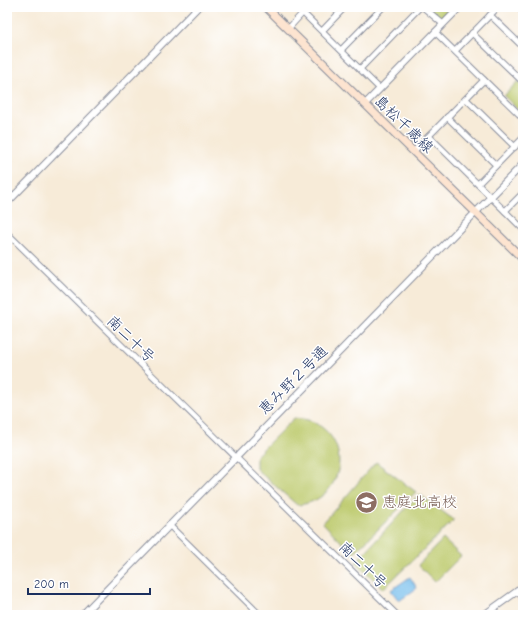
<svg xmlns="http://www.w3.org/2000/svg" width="530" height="622" font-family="'Comic Neue','Klee One',sans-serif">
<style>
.green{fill:#bcc96b;stroke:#6c7c64}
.water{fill:#72bceb;stroke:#4676a4}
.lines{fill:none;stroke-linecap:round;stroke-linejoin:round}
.minor-casing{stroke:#898d9b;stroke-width:7}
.tertiary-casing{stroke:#898d9b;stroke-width:8}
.secondary-casing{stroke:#898d9b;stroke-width:9}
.minor{stroke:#fff;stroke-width:5}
.tertiary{stroke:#fff;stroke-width:6}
.secondary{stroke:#fde4d0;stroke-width:7}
.labels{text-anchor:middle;stroke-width:3;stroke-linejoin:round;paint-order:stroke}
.street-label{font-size:15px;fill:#1b2f5e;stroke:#fff}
.education-label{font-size:15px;fill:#785e54;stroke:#fff;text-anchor:start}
</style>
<rect width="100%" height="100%" fill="#fff"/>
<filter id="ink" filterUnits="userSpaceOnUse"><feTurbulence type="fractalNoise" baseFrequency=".025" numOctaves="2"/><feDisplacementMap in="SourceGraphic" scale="8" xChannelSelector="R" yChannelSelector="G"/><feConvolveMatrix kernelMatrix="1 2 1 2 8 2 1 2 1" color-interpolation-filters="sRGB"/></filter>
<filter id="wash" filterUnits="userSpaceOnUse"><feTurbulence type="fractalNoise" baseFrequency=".012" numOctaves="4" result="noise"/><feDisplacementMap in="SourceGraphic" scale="16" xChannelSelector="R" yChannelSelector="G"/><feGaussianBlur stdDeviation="0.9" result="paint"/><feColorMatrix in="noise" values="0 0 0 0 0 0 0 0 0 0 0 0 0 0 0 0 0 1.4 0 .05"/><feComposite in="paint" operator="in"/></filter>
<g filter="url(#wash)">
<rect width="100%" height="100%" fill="#f7ebd8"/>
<g class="green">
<polygon points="428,7 455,7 442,20"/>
<polygon points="518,81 523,86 523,115 504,96"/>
<path d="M294 418C301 419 309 419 315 423 355 444 342 502 297 505L256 469V456Z"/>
<polygon points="376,462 416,492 353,554 323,523"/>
<polygon points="419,494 454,520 383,589 356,562"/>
<polygon points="443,539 461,556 435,582 418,565"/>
</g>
<polygon class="water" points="410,577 417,588 399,601 391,590"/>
</g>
<g filter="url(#ink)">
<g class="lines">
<defs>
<g id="minor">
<polyline points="297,7 379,88"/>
<polyline points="423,7 443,24"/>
<polyline points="518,7 523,12"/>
<polyline points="490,15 523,47"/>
<polyline points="288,29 308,7"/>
<polyline points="322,31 345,7"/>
<polyline points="435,32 523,118"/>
<polyline points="472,33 523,82"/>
<polyline points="341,50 383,7"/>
<polyline points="455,51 498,7"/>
<polyline points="360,69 420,7"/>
<polyline points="466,99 515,147"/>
<polyline points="447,117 496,165"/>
<polyline points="429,136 523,229"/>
<polyline points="414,151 484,80"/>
<polyline points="478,184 523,138"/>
<polyline points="505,211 523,193"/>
<polyline points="7,233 397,615"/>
<polyline points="169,525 260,615"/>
<polyline points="517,591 523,598"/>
</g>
<g id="tertiary">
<polyline points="365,104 460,7"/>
<polyline points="7,203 198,7"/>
<polyline points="82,615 523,164"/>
<polyline points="484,615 523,587"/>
</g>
<polyline id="secondary" points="266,7 523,259"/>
</defs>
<use href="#minor" class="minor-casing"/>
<use href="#tertiary" class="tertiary-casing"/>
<use href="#secondary" class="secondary-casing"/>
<use href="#minor" class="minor"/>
<use href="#tertiary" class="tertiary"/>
<use href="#secondary" class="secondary"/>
</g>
</g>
<defs>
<symbol id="school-disc" viewBox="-11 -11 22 22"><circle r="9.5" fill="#8d6e63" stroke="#fff"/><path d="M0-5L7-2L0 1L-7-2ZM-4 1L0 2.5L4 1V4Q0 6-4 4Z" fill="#fff"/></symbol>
</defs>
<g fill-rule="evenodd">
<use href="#school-disc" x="354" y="490" width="25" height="25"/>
</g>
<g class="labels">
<g class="street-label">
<text transform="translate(404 124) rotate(44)" y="5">島松千歳線</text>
<text transform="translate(131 339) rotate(44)" y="5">南二十号</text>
<text transform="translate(293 380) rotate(-45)" y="5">恵み野２号通</text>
<text transform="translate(363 565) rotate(44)" y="5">南二十号</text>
</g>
<g class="education-label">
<text x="382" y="507">恵庭北高校</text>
</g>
</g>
<rect width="530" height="622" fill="none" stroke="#fff" stroke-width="24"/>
<path d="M28 588v6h122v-6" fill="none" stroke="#1b2f5e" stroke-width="2"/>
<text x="34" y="588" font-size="12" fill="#1b2f5e" stroke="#ffffff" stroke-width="3" paint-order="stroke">200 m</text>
</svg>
